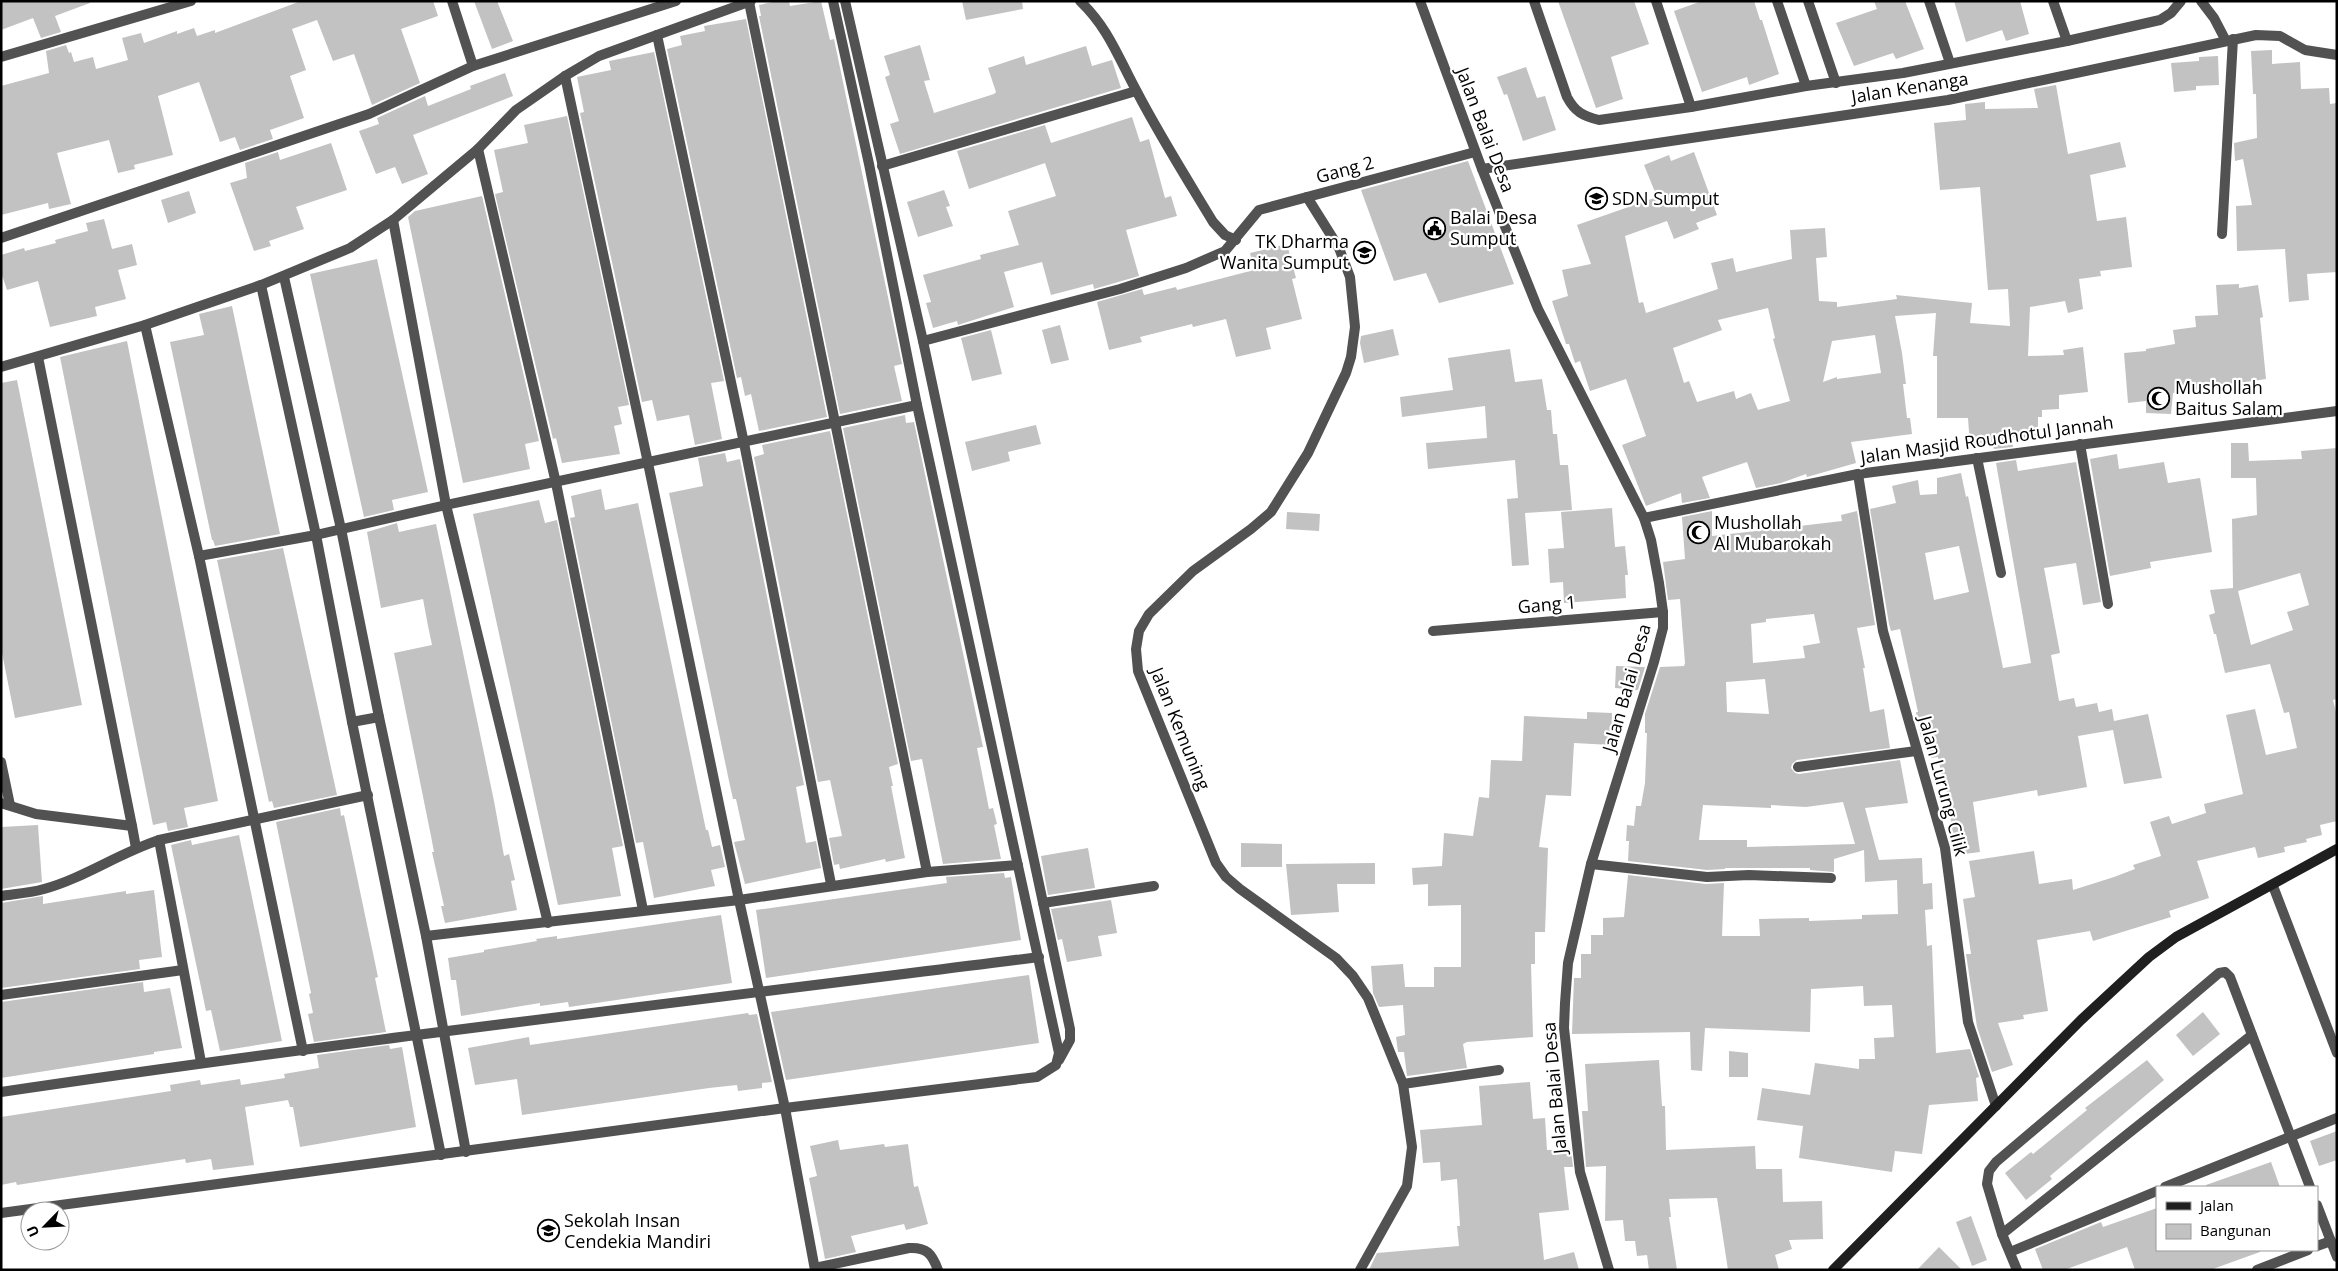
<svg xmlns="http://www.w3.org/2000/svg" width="2338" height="1271" font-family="'Open Sans',sans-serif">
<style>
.building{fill:#c2c2c2;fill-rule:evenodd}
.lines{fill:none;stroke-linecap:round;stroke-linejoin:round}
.minor{stroke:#525252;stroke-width:10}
.secondary{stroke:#1f1f1f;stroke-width:10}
.labels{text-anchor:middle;stroke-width:4.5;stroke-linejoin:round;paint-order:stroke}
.street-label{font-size:18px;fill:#000;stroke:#fff}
.poi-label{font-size:18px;fill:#000;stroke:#fff;text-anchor:start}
</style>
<rect width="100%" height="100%" fill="#fff"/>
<g class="building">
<polygon points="1,1 90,1 90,3 55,16 61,32 41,38 33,18 1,30"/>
<polygon points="301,1 433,1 438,16 401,29 420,83 372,105 354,54 333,61 317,20 292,29 306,70 290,76 304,118 270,130 273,139 240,150 235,137 220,142 199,82 158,96 173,155 134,165 135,169 118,173 109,140 57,153 71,204 49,209 48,203 1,215 1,86 49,73 46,51 66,45 69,53 71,52 74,62 93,57 96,69 128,60 122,38 141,33 144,43 177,31 177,34 194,28 197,36 215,30 215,33"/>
<polygon points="474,1 497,1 513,41 492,49"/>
<polygon points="777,1 789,1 790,6 821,1 830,40 834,39 902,364 894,366 902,401 840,414 759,16 761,16 759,5"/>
<polygon points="962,1 1022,1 1023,9 966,20"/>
<polygon points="1558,1 1634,1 1649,44 1611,57 1623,99 1596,108"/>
<polygon points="1702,1 1754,1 1760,20 1762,20 1779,74 1749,85 1747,77 1702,92 1674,11"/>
<polygon points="1874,1 1905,1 1924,49 1896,59 1893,53 1854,66 1836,23 1877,9"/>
<polygon points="1954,1 2020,1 2029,34 2006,41 2002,30 1966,42"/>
<polygon points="746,19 827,417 759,431 751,394 745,396 741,377 737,378 667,49 682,45 680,36 705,31 704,26"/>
<polygon points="920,45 930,80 924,81 934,113 994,94 996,92 988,68 1024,56 1026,65 1086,46 1092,66 1112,60 1121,88 900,154 890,124 899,121 885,77 890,75 884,56"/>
<polygon points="2272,50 2272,64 2300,62 2301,89 2329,88 2330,104 2337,103 2337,272 2307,274 2309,300 2289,302 2285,249 2237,251 2236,206 2252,205 2243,159 2235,161 2234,143 2257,138 2256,94 2253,94 2251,51"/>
<polygon points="654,52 724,381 711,383 722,439 695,445 689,415 657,421 652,400 642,402 580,113 584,112 577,77 611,70 609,61"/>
<polygon points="2218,56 2219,85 2196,86 2196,90 2174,92 2171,63 2199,61 2199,57"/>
<polygon points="1526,67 1537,98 1545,96 1556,130 1523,141 1507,94 1504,95 1497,77"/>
<polygon points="505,73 513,96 413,135 428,174 402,184 395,167 376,174 359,131 379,124 377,118 425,96 428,106 471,89 470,86"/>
<path d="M2056 85 2068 154 2120 142 2126 167 2090 175 2097 221 2126 217 2132 267 2100 271 2101 276 2079 279 2083 309 2068 313 2065 301 2030 307 2028 356 2064 355 2063 350 2083 347 2088 392 2059 395V409L2042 410V417H2038V439L2012 437 2013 447 1994 449 1993 445 1970 446 1968 418H1937V356H1933L1936 313 1895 316 1902 353 1906 384H1903L1907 418H1910L1912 434 1851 442 1856 463 1807 477 1806 474 1781 483 1756 488 1747 462 1702 477 1710 498 1682 503 1681 493 1646 506 1622 445 1646 436 1626 379 1590 391 1580 361 1575 363 1569 344H1566L1552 301 1568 296 1562 270 1591 264 1577 225 1657 197 1644 165 1669 155 1671 161 1694 152 1717 215 1696 223 1699 229 1674 239 1667 221 1625 236 1639 303 1643 302 1646 313 1718 289 1711 263 1733 258 1736 272 1792 259 1790 230 1825 228 1827 257 1816 258 1819 301 1837 302V307L1897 299 1896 295 1972 303 1970 323 2010 326 2008 289 1988 290 1980 187 1940 190 1934 123 1966 120 1965 104 1985 102V109L2038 108 2034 89ZM1768 308 1775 338 1773 339 1790 401 1758 410 1751 393 1736 399 1734 391 1697 402 1689 381 1684 383 1673 348 1722 330 1718 320ZM1875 335 1881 373 1837 379V377L1823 382 1832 341Z"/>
<polygon points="567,116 629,405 618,407 622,424 614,426 620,454 562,463 556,438 553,439 495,194 503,192 494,150 528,143 524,125"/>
<polygon points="1132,117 1140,142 1149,139 1165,198 1171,196 1177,216 1126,230 1139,276 1094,289 1093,284 1051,295 1042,262 1004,272 1014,307 958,325 957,321 933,328 926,303 931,302 923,275 981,259 980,255 1019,245 1008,211 1056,196 1045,163 969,189 957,151 1045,125 1051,143"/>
<polygon points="331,143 347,190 296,207 304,229 269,241 271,246 254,251 230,183 247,178 245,163 278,152 280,160"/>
<polygon points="1468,161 1514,284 1439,303 1426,273 1394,281 1361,190"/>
<polygon points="944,190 950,206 946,207 953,226 918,237 907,202"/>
<polygon points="189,191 196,213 168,223 161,200"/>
<polygon points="482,196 539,441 525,444 530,469 463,483 408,217 415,211"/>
<polygon points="104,219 112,249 132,244 137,265 118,270 126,299 95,307 97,316 50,327 38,281 7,290 1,272 1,255 24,248 25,251 56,243 55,240 88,231 86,223"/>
<polygon points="1287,244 1296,278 1292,279 1302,319 1266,328 1271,349 1236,357 1226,319 1193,327 1192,324 1140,337 1142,342 1109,350 1097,302 1142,289 1144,295 1176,287 1177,290 1254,270 1250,253"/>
<polygon points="377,259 428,492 392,500 394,510 364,517 310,274"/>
<polygon points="2239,284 2239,288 2258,285 2263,317 2260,318 2266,379 2173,393 2171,414 2146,413 2146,401 2128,403 2124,353 2146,351 2146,349 2175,344 2173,330 2196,327 2195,316 2218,315 2216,285"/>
<polygon points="232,306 280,534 215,546 213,540 212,540 170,342 204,335 199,314"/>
<polygon points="1060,325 1069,360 1051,364 1042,330"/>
<polygon points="1393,329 1399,355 1364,363 1360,343 1361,336"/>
<polygon points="991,330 1002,374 972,381 961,338"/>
<polygon points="127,341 218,801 184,808 188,827 168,831 166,822 153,825 60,357"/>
<polygon points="1510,349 1515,382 1542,379 1547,410 1551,410 1553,434 1557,434 1560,465 1568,465 1572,510 1525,513 1529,565 1512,566 1507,499 1518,498 1515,460 1428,469 1426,443 1487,438 1485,406 1402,417 1400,397 1453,390 1448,358"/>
<polygon points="17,380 82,705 15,718 1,648 1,383"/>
<polygon points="905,415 906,423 914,422 934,517 983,747 977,748 989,809 993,808 997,824 994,825 1001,859 943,864 922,759 911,761 843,428"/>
<polygon points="1036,425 1041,444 1008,452 1010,461 972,471 965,442"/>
<polygon points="830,431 898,764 889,767 893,786 891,786 905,858 886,862 885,859 840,869 839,864 834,865 829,838 842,836 830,780 818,782 754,457 764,454 762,445"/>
<path d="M2231 443H2248L2249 461 2302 459 2301 451 2337 448V699L2333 700 2337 716V821L2320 825 2322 835 2306 839 2307 842 2284 847 2285 852 2258 858 2255 847 2197 861 2209 898 2169 911 2171 917 2093 941 2090 931 2037 940 2048 1011 2023 1015 2024 1019 1998 1023 2013 1065 1992 1072 1977 1027 1966 954H1971L1963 899 1975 897 1969 861 2034 851 2039 884 2072 879 2073 890 2114 877 2135 869 2133 865 2161 856 2150 822 2169 816 2172 824 2206 813 2204 804 2243 794 2226 715 2255 709 2266 755 2297 748 2289 712 2284 713 2270 664 2225 673 2216 634H2214L2209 615 2215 613 2210 590 2233 588 2232 519 2257 515 2256 478H2231ZM2300 573 2309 605 2287 612 2293 630 2251 645 2238 591Z"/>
<polygon points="725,453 727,462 740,459 804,785 796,787 806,843 816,841 821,868 745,884 734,842 745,840 736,799 733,799 729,781 669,493 703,486 698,458"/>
<polygon points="2117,454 2119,469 2164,462 2168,483 2200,478 2212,552 2150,562 2151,568 2110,576 2090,459"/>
<path d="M2016 460 2018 471 2076 462 2101 602 2083 605 2076 563 2044 568 2060 653 2051 655 2059 701 2074 698 2076 707 2097 703 2099 712 2112 709 2114 721 2148 714 2162 778 2124 784 2113 730 2078 736 2087 787 2038 796 2037 790 1973 802 1980 852 1956 855 1945 781 1943 782 1938 757 1931 758 1927 736 1921 737 1916 712H1918L1900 629 1891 631 1889 624 1870 509 1896 503 1892 486 1918 480 1920 495 1937 494V478L1961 473 1966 497 1968 496 2003 668 2031 663 1996 463ZM1959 546 1969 592 1934 600 1925 553Z"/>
<polygon points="601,489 605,510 638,503 706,830 708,830 712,847 720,845 725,867 711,870 715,886 654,898 643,842 636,843 570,518 575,517 571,496"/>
<polygon points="539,500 545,523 557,520 623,846 612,848 621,896 558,905 473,514"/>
<polygon points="1612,508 1615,547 1625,546 1628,575 1625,575 1626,598 1564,603 1563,582 1550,583 1548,549 1564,548 1561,512"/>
<path d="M1712 511V536L1842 521 1841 515 1857 511 1875 625 1857 628 1865 668H1863L1870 712 1884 709 1890 748 1797 760 1792 764 1791 768 1795 773 1799 774 1900 760 1908 803 1865 808 1879 860 1922 858 1923 884 1932 883 1933 909 1925 910 1927 946 1932 945 1936 1053 1970 1049 1979 1077 1976 1078 1978 1101 1929 1105 1922 1154 1895 1151 1892 1172 1799 1158 1803 1126 1757 1120 1762 1088 1810 1095 1815 1063 1859 1069V1059H1875L1874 1038 1894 1037 1892 1005 1864 1006 1863 986 1811 989 1810 1032 1705 1028 1702 1071 1691 1070 1690 1032 1572 1034 1574 978H1581V954H1591V935H1603V918L1624 917 1628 875 1706 884 1724 883 1722 936H1760L1759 919 1809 918V921L1862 919V915L1898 914 1897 880 1865 882 1864 850 1834 859V872L1810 870V868H1725V869L1707 870 1628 861 1629 841H1626L1627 825 1634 826 1636 806H1641L1645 783 1647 733H1645V714L1660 667 1684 666 1685 663 1680 599 1668 600 1663 562 1685 559 1682 517ZM1814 614 1820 643 1803 646 1805 658 1753 663 1751 624 1766 622V619ZM1765 679 1769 714 1727 712 1726 682ZM1843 802 1855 844 1747 847V840H1699L1703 805 1771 808V805L1806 807Z"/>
<polygon points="1287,512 1320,514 1319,531 1286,529"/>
<polygon points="397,523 399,532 436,524 494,801 504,856 509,854 515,880 511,881 517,910 445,923 441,906 444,906 432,852 434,852 431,836 394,653 432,645 428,626 423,599 381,608 367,532"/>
<polygon points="283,548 337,795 274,808 272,801 269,802 217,560"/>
<polygon points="1616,666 1645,667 1638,690 1615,688"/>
<polygon points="1587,712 1612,713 1611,745 1574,743 1571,796 1546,795 1539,847 1548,848 1545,932 1535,932 1535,964 1531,964 1533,1037 1467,1042 1463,1044 1467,1068 1407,1076 1404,1052 1398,1052 1396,1037 1405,1035 1403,1005 1379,1007 1373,993 1371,966 1403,964 1405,987 1434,987 1434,967 1461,967 1461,905 1428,906 1428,884 1413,885 1412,868 1442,866 1444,833 1473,836 1479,797 1489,798 1491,760 1522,761 1524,716 1587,719"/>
<polygon points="340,808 341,816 344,815 378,977 375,978 386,1032 314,1042 308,1014 313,1013 309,994 311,993 276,822"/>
<polygon points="38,825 42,882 1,889 1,827"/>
<polygon points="239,835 282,1041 220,1051 211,1010 206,1011 171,845 191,840 192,845"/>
<polygon points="1241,843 1282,844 1282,867 1241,867"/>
<polygon points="1088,848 1095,888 1048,895 1041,856"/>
<polygon points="1375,863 1375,884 1337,884 1339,912 1291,915 1286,864"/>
<polygon points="1004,873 1005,878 1011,877 1021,940 766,978 756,910 947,883 946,877"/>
<polygon points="154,890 162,957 139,960 140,969 1,988 1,903 43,896 43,904 126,891 126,894"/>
<polygon points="1111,900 1117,933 1098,936 1102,956 1067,962 1062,939 1058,940 1051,909"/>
<polygon points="721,915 732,983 569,1007 568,1002 540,1006 540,1003 461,1016 456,980 451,980 448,958 484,952 484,950 537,941 536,939 557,936 557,939"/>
<polygon points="1029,975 1039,1043 786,1080 771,1012"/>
<polygon points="143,982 144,992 170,988 182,1048 154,1052 154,1054 1,1078 1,1002"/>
<polygon points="2203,1012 2220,1034 2193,1056 2176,1035"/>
<polygon points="748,1013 749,1015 757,1014 772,1082 762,1083 762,1088 738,1091 737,1085 709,1088 522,1115 517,1079 475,1085 468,1048 529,1037 530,1045"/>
<polygon points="389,1045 390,1049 402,1047 416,1127 300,1147 293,1107 290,1107 288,1100 245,1107 254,1165 213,1170 211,1159 186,1163 185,1159 17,1185 16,1182 1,1185 1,1117 171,1091 170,1085 200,1080 201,1085 240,1079 241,1085 285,1078 284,1074 319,1068 317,1055"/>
<polygon points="1729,1051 1748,1053 1748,1077 1729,1077"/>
<polygon points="1659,1060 1662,1106 1665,1106 1666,1150 1755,1146 1756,1169 1782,1169 1783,1202 1822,1201 1823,1239 1789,1240 1792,1249 1775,1255 1779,1270 1728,1270 1717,1198 1669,1199 1671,1217 1669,1217 1677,1270 1649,1270 1647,1255 1637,1256 1635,1241 1625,1241 1623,1220 1605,1221 1606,1166 1586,1167 1582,1111 1588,1111 1585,1064"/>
<polygon points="2147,1060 2164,1080 2050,1176 2052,1179 2026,1200 2005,1173 2031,1152 2033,1154 2087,1110 2085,1108"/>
<polygon points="1530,1082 1533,1119 1545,1118 1547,1150 1571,1149 1573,1167 1564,1167 1569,1210 1539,1213 1544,1260 1574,1252 1579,1270 1369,1270 1377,1253 1459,1246 1457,1226 1460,1226 1457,1179 1441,1181 1440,1162 1423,1163 1420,1130 1482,1125 1479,1086"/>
<polygon points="2337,1131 2337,1160 2319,1166 2310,1141"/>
<polygon points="838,1140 840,1150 884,1144 885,1147 908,1144 914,1187 918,1186 928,1224 906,1230 904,1224 851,1236 856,1252 825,1259 809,1178 817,1176 810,1146"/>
<polygon points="2271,1162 2280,1187 2206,1187 2206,1185"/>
<polygon points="2157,1208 2157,1250 2260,1250 2260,1252 2210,1270 2135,1270 2127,1247 2064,1270 2043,1270 2035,1249 2101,1222 2103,1227"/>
<polygon points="1971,1216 1987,1260 1972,1266 1956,1222"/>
<polygon points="1939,1247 1962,1270 1917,1270"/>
</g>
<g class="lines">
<g class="minor">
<polyline points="452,1 473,66"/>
<polyline points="845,1 923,341 1070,1029 1070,1040 1059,1060"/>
<path d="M1080 1C1109 29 1118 57 1137 92 1160 136 1187 179 1213 222L1225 235 1236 240"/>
<polyline points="1420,1 1482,169 1538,309 1644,518 1651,540 1659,583 1663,612 1663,628 1654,662 1591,864 1568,963 1565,1003 1564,1028 1580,1172 1609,1270"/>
<path d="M1534 1 1567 97C1575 112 1583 116 1599 120L1691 107 1806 86 1903 73 2067 41 2053 1"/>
<polyline points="1656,1 1691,107"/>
<polyline points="1777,1 1806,86"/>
<polyline points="1808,1 1836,83"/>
<polyline points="1929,1 1950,63"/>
<polyline points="2201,1 2214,18 2226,41"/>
<polyline points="749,2 927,872"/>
<polyline points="657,35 744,443 831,884"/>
<polyline points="2067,41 2160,20 2171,13 2181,1"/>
<polyline points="1,57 191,1"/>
<polyline points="565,76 648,463 739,900 785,1108 815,1270"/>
<polyline points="478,149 556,483 643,910"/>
<polyline points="882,166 1136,91"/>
<polyline points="1482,169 1948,100 2256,35 2280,36 2305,50 2337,55"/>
<polyline points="1307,197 1339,248 1350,277 1355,327 1351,357 1346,373 1308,453 1271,512 1251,529 1193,571 1149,614 1139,631 1136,649 1138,671 1216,863 1226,877 1240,889 1336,958 1353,976 1368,998 1403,1084 1412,1147 1407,1186 1360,1270"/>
<polyline points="393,220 446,505 548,923"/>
<polyline points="2222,234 2233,39"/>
<polyline points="1,238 369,114 473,66 676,1"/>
<polyline points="284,277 341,529 379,717 426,936 466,1152"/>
<polyline points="261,285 316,535 352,722 441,1155"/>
<polyline points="145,325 199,556 303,1051"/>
<polyline points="923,341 1120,289 1186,268 1225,251 1259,210 1475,152"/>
<polyline points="1,367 145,325 261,285 350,248 393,220 478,149 516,110 565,76 599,56 751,1"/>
<polyline points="2080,444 2108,604"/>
<polyline points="1977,458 2001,573"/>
<polyline points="1858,474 1883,631 1945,848 1968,1022 1996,1106"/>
<polyline points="1644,518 1858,474 2337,411"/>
<polyline points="199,556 316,535 446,505 917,405"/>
<polyline points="1433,631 1663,612"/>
<polyline points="352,722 379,717"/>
<polyline points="1,762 10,805"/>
<polyline points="1798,767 1916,751"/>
<polyline points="1,803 36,814 132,826 38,357"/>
<polyline points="132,826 136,848"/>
<polyline points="159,840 201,1062"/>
<polyline points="1591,864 1707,877 1749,875 1831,878"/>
<polyline points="2273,886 2337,1053"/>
<path d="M1 896C15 894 30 893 44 889 84 878 119 853 159 840L368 795"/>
<polyline points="1043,903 1154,886"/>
<polyline points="426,936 739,900 927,872 1018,865"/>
<polyline points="1,995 183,970"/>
<polyline points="1403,1084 1499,1070"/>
<path d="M1 1092C346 1041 693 1001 1039 957"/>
<polyline points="2165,1187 2337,1118"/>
<polyline points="2317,1205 2337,1257"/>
<polyline points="1,1213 785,1108 1037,1077 1056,1065 1059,1053 917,405 869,164 833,1"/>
<polyline points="2002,1234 2252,1035"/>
<polyline points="2317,1246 2331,1241"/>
<polyline points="2010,1252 2157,1191"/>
<path d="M815 1268 909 1248C927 1247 932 1254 938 1270"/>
<polyline points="2017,1270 2002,1234 1987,1184 1989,1171 1996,1162 2219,973 2225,972 2230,977 2310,1187"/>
<polyline points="2257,1270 2308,1250"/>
</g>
<polyline class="secondary" points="1833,1270 2081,1020 2149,957 2176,937 2337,849"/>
</g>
<defs>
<symbol id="school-ring" viewBox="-11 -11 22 22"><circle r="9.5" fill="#fff" stroke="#000" stroke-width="1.5"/><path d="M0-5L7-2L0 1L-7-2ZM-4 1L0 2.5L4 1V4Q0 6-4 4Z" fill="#000"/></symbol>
<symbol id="civic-ring" viewBox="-11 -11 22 22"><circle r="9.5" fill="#fff" stroke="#000" stroke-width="1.5"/><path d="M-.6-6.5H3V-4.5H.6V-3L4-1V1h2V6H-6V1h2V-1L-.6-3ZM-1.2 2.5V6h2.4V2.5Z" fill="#000"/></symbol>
<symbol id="mosque-ring" viewBox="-11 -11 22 22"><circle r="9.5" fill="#fff" stroke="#000" stroke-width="1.5"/><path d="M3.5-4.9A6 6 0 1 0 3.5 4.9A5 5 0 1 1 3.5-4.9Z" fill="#000"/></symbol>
</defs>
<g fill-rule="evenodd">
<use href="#school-ring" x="1584" y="186" width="25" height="25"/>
<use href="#civic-ring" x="1422" y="216" width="25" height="25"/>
<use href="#school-ring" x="1352" y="240" width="25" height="25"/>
<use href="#mosque-ring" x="2146" y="386" width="25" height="25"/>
<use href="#mosque-ring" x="1686" y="520" width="25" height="25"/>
<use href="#school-ring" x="536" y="1218" width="25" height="25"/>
</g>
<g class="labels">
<g class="street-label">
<text transform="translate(1910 88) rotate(-9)" y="6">Jalan Kenanga</text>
<text transform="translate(1485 130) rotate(69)" y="6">Jalan Balai Desa</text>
<text transform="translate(1345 170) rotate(-15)" y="6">Gang 2</text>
<text transform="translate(1987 440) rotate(-8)" y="6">Jalan Masjid Roudhotul Jannah</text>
<text transform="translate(1547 605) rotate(-5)" y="6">Gang 1</text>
<text transform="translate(1627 688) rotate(-74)" y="6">Jalan Balai Desa</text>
<text transform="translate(1180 729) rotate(68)" y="6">Jalan Kemuning</text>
<text transform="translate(1943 786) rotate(75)" y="6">Jalan Lurung Cilik</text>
<text transform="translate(1555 1088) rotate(-95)" y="6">Jalan Balai Desa</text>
</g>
<g class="poi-label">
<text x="1612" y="205">SDN Sumput</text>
<text x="1450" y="224">Balai Desa<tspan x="1450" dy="21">Sumput</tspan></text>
<text x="1349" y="248" text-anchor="end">TK Dharma<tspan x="1349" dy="21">Wanita Sumput</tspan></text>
<text x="2175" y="394">Mushollah<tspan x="2175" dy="21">Baitus Salam</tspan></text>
<text x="1714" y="529">Mushollah<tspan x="1714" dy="21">Al Mubarokah</tspan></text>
<text x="564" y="1227">Sekolah Insan<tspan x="564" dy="21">Cendekia Mandiri</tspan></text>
</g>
</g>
<rect width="2338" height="1271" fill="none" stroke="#000000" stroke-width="5"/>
<rect x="2156" y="1186" width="162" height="65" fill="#ffffff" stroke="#999999"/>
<rect x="2166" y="1202" width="25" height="8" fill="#1f1f1f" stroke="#999999"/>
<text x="2200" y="1211" font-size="15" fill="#000000">Jalan</text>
<rect x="2166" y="1224" width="25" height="15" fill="#c2c2c2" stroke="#999999"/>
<text x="2200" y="1236" font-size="15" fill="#000000">Bangunan</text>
<g transform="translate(45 1226) rotate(246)"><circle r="24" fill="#ffffff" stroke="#999999"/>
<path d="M0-4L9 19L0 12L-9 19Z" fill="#000000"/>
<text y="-8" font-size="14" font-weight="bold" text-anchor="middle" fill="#000000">U</text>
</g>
</svg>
